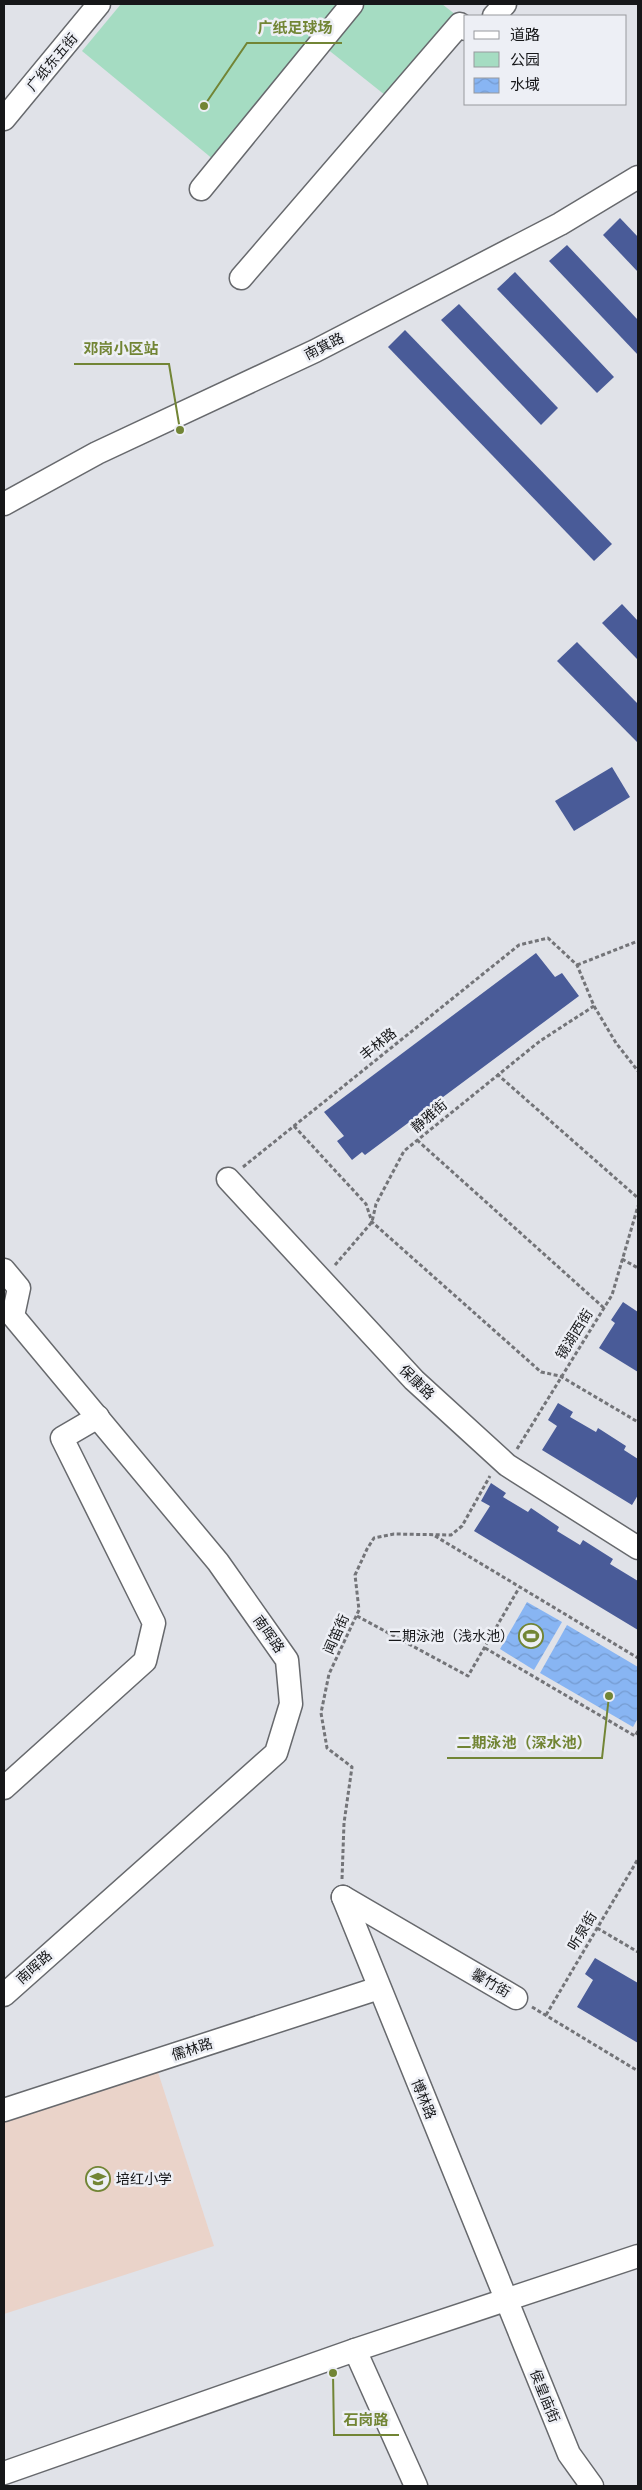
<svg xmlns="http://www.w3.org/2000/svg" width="642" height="2490" font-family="'Times New Roman','Noto Sans SC',serif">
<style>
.education{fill:#ead3c9}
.green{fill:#a5dcc2}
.water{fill:url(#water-waves)}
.building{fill:#495b98}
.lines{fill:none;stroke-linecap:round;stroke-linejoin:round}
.minor-casing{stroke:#67696d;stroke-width:25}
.path{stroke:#737478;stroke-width:3;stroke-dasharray:4 2.5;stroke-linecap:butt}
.minor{stroke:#fff;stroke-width:22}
.labels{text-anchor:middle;stroke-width:5;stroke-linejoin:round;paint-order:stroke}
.street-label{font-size:14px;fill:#161719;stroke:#edeff5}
.poi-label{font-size:14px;fill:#161719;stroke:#edeff5;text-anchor:end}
.leader{fill:none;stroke:#728535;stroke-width:2}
.callout-dot{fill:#728535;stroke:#edeff5;stroke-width:2}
.callout-label{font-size:15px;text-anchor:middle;font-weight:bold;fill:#728535;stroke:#edeff5;stroke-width:5;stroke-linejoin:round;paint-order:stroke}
</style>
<defs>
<pattern id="water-waves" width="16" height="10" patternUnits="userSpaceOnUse" patternTransform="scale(1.25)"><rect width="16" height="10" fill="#88b5f3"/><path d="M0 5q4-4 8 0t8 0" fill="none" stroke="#759bd0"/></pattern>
</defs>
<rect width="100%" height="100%" fill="#e0e2e8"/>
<polygon class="education" points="156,2066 214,2246 4,2314 4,2113"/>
<g class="green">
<polygon points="121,4 343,4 214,160 82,51"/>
<polygon points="361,4 442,4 456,15 390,99 326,48"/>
</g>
<g class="water">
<polygon points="527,1602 562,1622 534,1670 500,1649"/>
<polygon points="567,1625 638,1667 638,1718 633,1727 540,1673"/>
</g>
<g class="building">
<polygon points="620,218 638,237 638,272 603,235"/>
<polygon points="567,245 638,320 638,355 549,261"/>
<polygon points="515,272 614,377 597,393 497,289"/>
<polygon points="459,304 558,408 541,425 441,320"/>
<polygon points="405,330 612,544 594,561 388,347"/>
<polygon points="622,604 638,621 638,660 602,623"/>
<polygon points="577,642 638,704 638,743 557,661"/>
<polygon points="612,767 630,797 574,831 555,801"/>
<polygon points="536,953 555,977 562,973 579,996 365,1155 362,1152 352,1160 337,1141 344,1136 324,1112"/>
<polygon points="623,1302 638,1312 638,1372 599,1348 615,1323 611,1320"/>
<polygon points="558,1403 573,1412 570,1417 596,1432 598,1428 626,1446 624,1450 638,1459 638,1495 632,1505 542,1450 557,1426 548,1420"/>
<polygon points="491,1483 506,1493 503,1497 528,1512 531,1508 559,1527 557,1531 580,1545 583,1540 613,1559 610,1564 638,1581 638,1630 474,1531 490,1506 481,1501"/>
<polygon points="595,1958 638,1983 638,2043 577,2007 593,1980 585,1974"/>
</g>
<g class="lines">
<defs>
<g id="minor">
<polyline points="494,16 505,4"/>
<polyline points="4,119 99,4"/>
<polyline points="201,189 352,4"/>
<polyline points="241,278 460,24 466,29"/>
<polyline points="4,504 97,453 315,351 560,224 638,177"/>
<polyline points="228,1179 414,1380 507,1465 638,1548"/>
<polyline points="4,1270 19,1288 13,1316 218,1562 287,1660 291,1704 276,1753 4,1995"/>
<polyline points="4,1788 145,1661 154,1623 62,1438 98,1417"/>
<polyline points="343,1897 569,2454 592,2486"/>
<polyline points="343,1897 516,1998"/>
<polyline points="4,2110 379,1988"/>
<polyline points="355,2350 416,2486"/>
<polyline points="4,2473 355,2350 638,2256"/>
</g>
</defs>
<use href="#minor" class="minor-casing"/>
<g class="path">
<polyline points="577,965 638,941"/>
<polyline points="497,1074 638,1198"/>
<polyline points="294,1126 366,1204 372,1222 541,1372 560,1376 638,1422"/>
<polyline points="417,1140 604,1308"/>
<polyline points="243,1167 519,945 548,938 577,965 594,1006 616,1043 638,1071"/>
<polyline points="622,1259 638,1268"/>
<polyline points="335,1265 372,1222 376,1204 404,1151 540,1041 594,1006"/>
<polyline points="517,1449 612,1295 638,1206"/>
<polyline points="435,1536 638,1658"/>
<polyline points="357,1616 468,1676 519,1588"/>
<polyline points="485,1648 635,1736 638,1731"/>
<polyline points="342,1879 344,1823 352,1767 327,1748 321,1713 329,1674 359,1610 355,1575 367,1549 374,1538 394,1534 451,1535 462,1526 490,1476"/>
<polyline points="597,1928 638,1952"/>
<polyline points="532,2007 638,2071"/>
<polyline points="546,2015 638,1859"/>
</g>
<use href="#minor" class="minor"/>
</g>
<defs>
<symbol id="stadium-ring" viewBox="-11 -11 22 22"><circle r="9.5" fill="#edeff5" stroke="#728535" stroke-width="1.5"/><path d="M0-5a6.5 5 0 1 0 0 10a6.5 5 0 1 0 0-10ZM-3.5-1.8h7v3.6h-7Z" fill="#728535"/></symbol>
<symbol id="school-ring" viewBox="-11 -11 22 22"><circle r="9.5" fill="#edeff5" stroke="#728535" stroke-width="1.5"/><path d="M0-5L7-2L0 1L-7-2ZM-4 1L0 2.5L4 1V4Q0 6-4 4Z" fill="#728535"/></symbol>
</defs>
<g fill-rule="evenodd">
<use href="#stadium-ring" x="517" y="1622" width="28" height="28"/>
<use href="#school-ring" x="84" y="2165" width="28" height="28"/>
</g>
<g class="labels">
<g class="street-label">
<text transform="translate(52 62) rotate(-50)" y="5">广纸东五街</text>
<text transform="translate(324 346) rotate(-27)" y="5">南箕路</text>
<text transform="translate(378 1044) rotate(-39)" y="5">丰林路</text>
<text transform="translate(429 1116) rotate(-40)" y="5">静雅街</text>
<text transform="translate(574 1334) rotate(-58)" y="5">镜湖西街</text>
<text transform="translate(417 1382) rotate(44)" y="5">保康路</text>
<text transform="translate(269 1634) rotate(55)" y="5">南晖路</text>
<text transform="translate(336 1634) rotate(-66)" y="5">闻笛街</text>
<text transform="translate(582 1931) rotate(-59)" y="5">听泉街</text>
<text transform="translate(34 1967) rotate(-42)" y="5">南晖路</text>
<text transform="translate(491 1983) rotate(30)" y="5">馨竹街</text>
<text transform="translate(192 2049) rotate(-18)" y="5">儒林路</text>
<text transform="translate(424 2099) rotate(68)" y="5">博林路</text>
<text transform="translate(545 2396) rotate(68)" y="5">侯皇庙街</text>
</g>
<g class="poi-label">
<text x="514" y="1641">二期泳池（浅水池）</text>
<text x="116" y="2184" text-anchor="start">培红小学</text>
</g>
</g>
<path class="leader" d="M204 106L247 43H342M180 430L169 364H74M609 1696L602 1758H447M333 2373L334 2435H399"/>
<g class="callout-dot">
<circle cx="204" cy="106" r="5"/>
<circle cx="180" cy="430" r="5"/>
<circle cx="609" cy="1696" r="5"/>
<circle cx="333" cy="2373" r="5"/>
</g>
<g class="callout-label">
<text x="295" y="33">广纸足球场</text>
<text x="121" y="354">邓岗小区站</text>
<text x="524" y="1748">二期泳池（深水池）</text>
<text x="366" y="2425">石岗路</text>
</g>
<rect width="642" height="2490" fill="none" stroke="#161719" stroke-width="10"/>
<rect x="464" y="15" width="162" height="90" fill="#edeff5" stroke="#97999d"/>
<rect x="474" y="31" width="25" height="8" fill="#ffffff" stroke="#97999d"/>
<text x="510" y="40" font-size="15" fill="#161719">道路</text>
<rect x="474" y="52" width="25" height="15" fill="#a5dcc2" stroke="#97999d"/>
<text x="510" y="65" font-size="15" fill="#161719">公园</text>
<rect x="474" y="78" width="25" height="15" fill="url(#water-waves)" stroke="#97999d"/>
<text x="510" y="90" font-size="15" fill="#161719">水域</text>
</svg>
